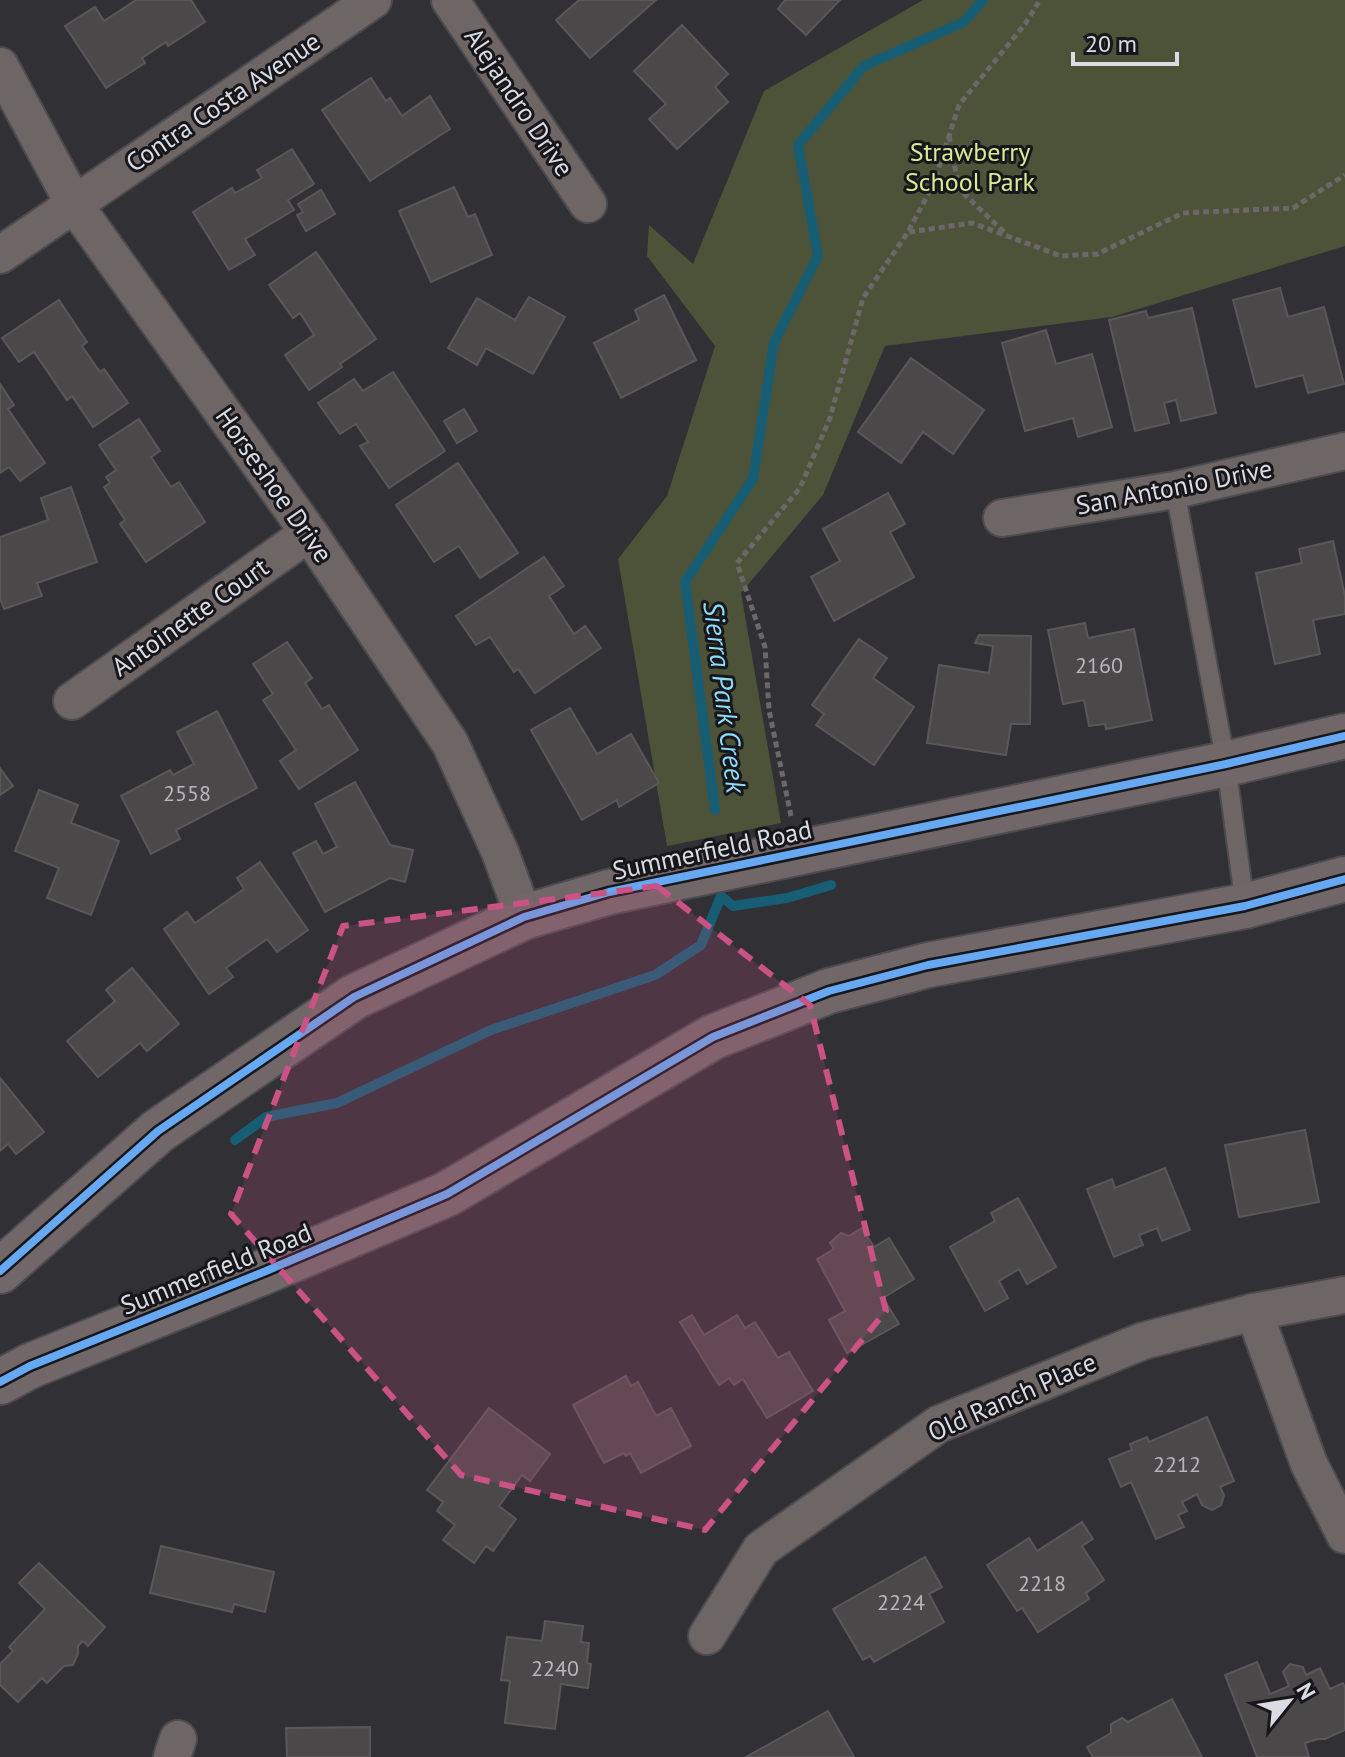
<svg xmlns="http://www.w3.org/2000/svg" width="1345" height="1757" font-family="'PT Sans',sans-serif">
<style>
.green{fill:#4d5338}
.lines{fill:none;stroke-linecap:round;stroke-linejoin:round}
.stream{stroke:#175e75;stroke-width:10}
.building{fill:#4b484a;stroke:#5a5759;stroke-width:2}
.lane-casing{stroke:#4c4c50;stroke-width:22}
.street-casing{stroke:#4c4c50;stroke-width:40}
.secondary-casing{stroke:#4c4c50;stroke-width:48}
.path{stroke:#6c6869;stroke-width:5;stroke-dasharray:6 4;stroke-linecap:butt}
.lane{stroke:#6e6665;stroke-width:18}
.street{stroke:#6e6665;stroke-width:36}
.secondary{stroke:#716768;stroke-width:44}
.cycleway-casing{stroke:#16161b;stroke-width:13}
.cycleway{stroke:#66a8f1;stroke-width:8}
.marked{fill:#ca5284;fill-opacity:0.2;stroke:#ca5284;stroke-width:6;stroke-dasharray:16 10;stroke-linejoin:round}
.labels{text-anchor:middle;stroke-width:6;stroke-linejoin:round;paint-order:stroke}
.number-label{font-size:22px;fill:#b7b6bd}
.street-label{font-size:26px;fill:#dbdbe3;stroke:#16161b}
.park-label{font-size:26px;fill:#d7eb95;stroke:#16161b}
.water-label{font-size:28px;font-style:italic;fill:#8ddcfc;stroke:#16161b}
</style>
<rect width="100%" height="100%" fill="#303035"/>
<polygon class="green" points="923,0 1345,0 1345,246 1112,317 885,346 823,495 741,593 781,823 667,846 618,559 667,496 715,346 647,256 649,225 693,264 764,91"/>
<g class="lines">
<g class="stream">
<polyline points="715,810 685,582 753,479 774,342 818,256 798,145 864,66 964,22 983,0"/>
<polyline points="235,1140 266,1117 337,1103 491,1030 655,975 701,945 721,896 733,906 787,898 831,885"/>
</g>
</g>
<g class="building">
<polygon points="136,0 191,0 205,22 168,46 166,42 142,58 145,63 106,88 65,26 95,7 104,21"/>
<polygon points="579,0 656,0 590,58 556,20"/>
<polygon points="785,0 840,0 806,35 778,9"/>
<polygon points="682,25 728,74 715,87 728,102 677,149 649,119 666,104 634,71"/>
<polygon points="371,78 386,101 390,98 402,116 430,96 450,129 370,181 322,110"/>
<polygon points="292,149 314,184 288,200 294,210 245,239 255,255 229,270 193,212 232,188 235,193 262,178 257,170"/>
<polygon points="454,187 468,217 475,214 492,255 431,282 399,211"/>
<polygon points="321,190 335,214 306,231 297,215 303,212 298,204"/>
<polygon points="316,252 376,339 340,364 342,367 309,390 285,355 314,335 300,313 293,318 269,285"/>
<polygon points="1280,288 1288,317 1324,307 1344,384 1308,393 1303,375 1256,387 1233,300"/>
<polygon points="664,295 696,360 621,398 594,343 639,320 635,310"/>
<polygon points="529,297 565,317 533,374 486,348 477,365 448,348 477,298 515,320"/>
<polygon points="59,300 87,342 82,346 100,372 104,369 128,403 93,427 72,396 67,400 34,352 19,362 2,338"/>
<polygon points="1192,308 1216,413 1181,421 1176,400 1164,403 1169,423 1135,431 1109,320 1146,311 1148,318"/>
<polygon points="1046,330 1056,364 1092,354 1112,427 1078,437 1073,418 1025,431 1002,343"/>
<polygon points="911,358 984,410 953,454 923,432 901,463 858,432"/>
<polygon points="393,372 445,451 389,488 360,446 368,442 356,424 340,434 318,403 354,379 363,391"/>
<polygon points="0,384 14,405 8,409 45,463 20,481 9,467 0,473"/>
<polygon points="464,409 477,431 457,443 444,421"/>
<polygon points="139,419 160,451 151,457 171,487 179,482 205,522 146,562 120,524 125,520 104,487 110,483 106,477 116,470 99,445"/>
<polygon points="458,463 518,553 480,578 459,546 434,562 396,505"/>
<polygon points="71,487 97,562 37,583 42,596 4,609 0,598 0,537 48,520 41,498"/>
<polygon points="888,493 905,524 890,532 914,577 834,621 811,577 840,561 823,529"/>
<polygon points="1333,541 1345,596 1345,614 1313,620 1320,654 1275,664 1256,573 1302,563 1299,549"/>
<polygon points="544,557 564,586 549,596 574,634 585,626 601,648 535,693 518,669 514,672 490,637 476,645 456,616"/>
<polygon points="1085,623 1088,638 1134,629 1152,720 1106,729 1105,724 1089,726 1084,700 1063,704 1048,630"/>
<polygon points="979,635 1031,636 1030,724 1011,724 1006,755 927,743 939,665 989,673 993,646 975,643"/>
<polygon points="859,639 887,658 873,678 914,707 874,765 816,725 824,714 812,705"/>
<polygon points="287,642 312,678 305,683 322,709 329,705 358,750 299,789 280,761 296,750 263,700 273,694 253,664"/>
<polygon points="570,708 597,754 631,734 659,783 619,807 617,800 582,820 531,730"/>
<polygon points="217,711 257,788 176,830 180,839 151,854 121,796 170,770 173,775 194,764 177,732"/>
<polygon points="0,768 13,786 0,795"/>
<polygon points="355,782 390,845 413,850 405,882 390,878 325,912 293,853 316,841 323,854 337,847 315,804"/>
<polygon points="39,790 78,805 71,823 119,841 91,915 47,898 59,868 15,851"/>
<polygon points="260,862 308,930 277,952 267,939 226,968 233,977 209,994 164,929 187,912 195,923 244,889 237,878"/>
<polygon points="132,968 179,1024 147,1051 140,1043 98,1077 67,1041 115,1001 106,990"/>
<polygon points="0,1078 44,1132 16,1154 8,1144 0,1151"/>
<polygon points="1305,1130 1319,1202 1239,1217 1225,1145"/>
<polygon points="1165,1168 1190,1230 1162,1241 1157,1228 1139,1235 1143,1245 1114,1257 1087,1189 1112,1179 1115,1188"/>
<polygon points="1018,1198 1056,1267 1027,1284 1019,1269 999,1281 1008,1298 985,1311 950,1247 995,1221 991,1213"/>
<polygon points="862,1228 874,1247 889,1238 914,1279 883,1298 899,1324 847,1353 829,1320 845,1311 817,1259 834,1249 830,1243 841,1233 849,1236"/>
<polygon points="692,1315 704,1335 737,1315 745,1328 755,1322 778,1358 789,1352 813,1391 767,1418 743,1379 734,1385 729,1378 719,1385 680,1322"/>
<polygon points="626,1376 631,1386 638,1382 656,1416 671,1408 691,1446 641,1473 630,1453 626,1456 624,1453 604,1463 573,1405"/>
<polygon points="489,1408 550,1454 530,1481 522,1475 499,1506 516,1519 493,1551 486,1546 474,1563 443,1540 455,1525 437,1511 443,1502 427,1490"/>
<polygon points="1207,1417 1234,1481 1220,1487 1224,1495 1221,1505 1212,1510 1202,1505 1197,1494 1182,1502 1187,1511 1178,1515 1184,1527 1156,1539 1131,1482 1121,1487 1109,1459 1132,1450 1130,1444 1147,1437 1149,1442"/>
<polygon points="1082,1522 1093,1539 1082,1546 1104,1580 1086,1593 1089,1599 1038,1632 1022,1608 1017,1611 987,1565 1029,1538 1037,1551"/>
<polygon points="161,1546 274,1572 265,1612 234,1604 232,1612 150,1593"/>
<polygon points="925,1557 942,1587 929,1594 944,1622 874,1662 870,1656 863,1660 833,1609"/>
<polygon points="39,1563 105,1627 88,1646 83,1641 78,1646 78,1654 73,1665 64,1666 47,1683 42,1678 18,1702 0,1685 0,1664 13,1651 9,1647 45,1609 19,1583"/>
<polygon points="545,1621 583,1626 581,1642 589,1643 587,1663 591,1664 588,1688 561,1684 555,1729 505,1723 510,1681 501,1680 507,1637 542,1641"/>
<polygon points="1257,1662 1270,1694 1289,1686 1283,1672 1290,1664 1303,1667 1306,1675 1320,1668 1330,1689 1343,1683 1345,1688 1345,1730 1325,1739 1318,1739 1305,1743 1309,1757 1257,1757 1225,1675"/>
<polygon points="1172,1699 1202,1757 1093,1757 1087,1747 1111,1733 1111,1724 1122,1718 1128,1722"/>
<polygon points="828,1711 854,1757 746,1757"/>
<polygon points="370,1727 370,1757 287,1757 286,1728"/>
</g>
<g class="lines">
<defs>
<polyline id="lane" points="1175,490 1226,764 1245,906"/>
<g id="street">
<polyline points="450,0 588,204"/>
<polyline points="0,66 74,204 309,533 450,743 500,852 524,917"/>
<polyline points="0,255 373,0"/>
<polyline points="1002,518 1175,490 1345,451"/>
<polyline points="72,701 309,533"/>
<polyline points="1254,1312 1309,1464 1345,1535"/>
<polyline points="707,1636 761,1549 939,1424 1143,1341 1254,1312 1345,1295"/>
<polyline points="172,1757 178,1739"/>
</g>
<g id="secondary">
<polyline points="0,1271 158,1131 354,997 524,917 609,892 1226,764 1345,736"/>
<polyline points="0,1382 30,1366 266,1271 447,1194 713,1037 829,991 928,965 1245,906 1345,879"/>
</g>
</defs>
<use href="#lane" class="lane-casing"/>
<use href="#street" class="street-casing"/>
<use href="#secondary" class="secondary-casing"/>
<g class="path">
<polyline points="949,136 959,189 1005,233"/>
<polyline points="909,232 972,223 1061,256 1097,254 1183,213 1293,208 1345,175"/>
<polyline points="791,816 769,710 765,647 737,563 800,488 830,418 863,298 908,232 933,185 959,105 1025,24 1040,0"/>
</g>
<use href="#lane" class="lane"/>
<use href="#street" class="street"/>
<use href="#secondary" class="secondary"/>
<defs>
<g id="cycleway">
<polyline points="0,1271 158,1131 354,997 524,917 609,892 1226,764 1345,736"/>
<polyline points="0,1382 30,1366 266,1271 447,1194 713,1037 829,991 928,965 1245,906 1345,879"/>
</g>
</defs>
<use href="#cycleway" class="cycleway-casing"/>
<use href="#cycleway" class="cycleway"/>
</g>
<path class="marked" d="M657 886 810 1005 886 1311 705 1530 461 1475 231 1214 343 926Z"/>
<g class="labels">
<g class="number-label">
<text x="1099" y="673">2160</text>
<text x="187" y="801">2558</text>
<text x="1177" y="1472">2212</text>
<text x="1042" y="1591">2218</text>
<text x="901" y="1610">2224</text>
<text x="555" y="1676">2240</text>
</g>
<g class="street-label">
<text transform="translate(223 102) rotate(-34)" y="9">Contra Costa Avenue</text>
<text transform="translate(519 102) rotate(56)" y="9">Alejandro Drive</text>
<text transform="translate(274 485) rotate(55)" y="9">Horseshoe Drive</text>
<text transform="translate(1174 487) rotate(-11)" y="9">San Antonio Drive</text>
<text transform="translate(190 617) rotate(-35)" y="9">Antoinette Court</text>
<text transform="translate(712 850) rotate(-12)" y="9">Summerfield Road</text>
<text transform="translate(216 1269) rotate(-22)" y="9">Summerfield Road</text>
<text transform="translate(1012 1397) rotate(-24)" y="9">Old Ranch Place</text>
</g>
<g class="park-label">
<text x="970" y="161">Strawberry<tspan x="970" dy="30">School Park</tspan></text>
</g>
<g class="water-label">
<text transform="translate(725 697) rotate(83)" y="10">Sierra Park Creek</text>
</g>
</g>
<g transform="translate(1289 1701) rotate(60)" stroke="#16161b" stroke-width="6" paint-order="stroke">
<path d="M0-6L14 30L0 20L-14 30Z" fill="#dbdbe3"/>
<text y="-12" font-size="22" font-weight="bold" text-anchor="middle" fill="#dbdbe3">N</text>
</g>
<path d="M1073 52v12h104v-12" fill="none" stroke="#dbdbe3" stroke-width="4"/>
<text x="1085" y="52" font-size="24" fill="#dbdbe3" stroke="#16161b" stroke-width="6" paint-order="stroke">20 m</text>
</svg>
